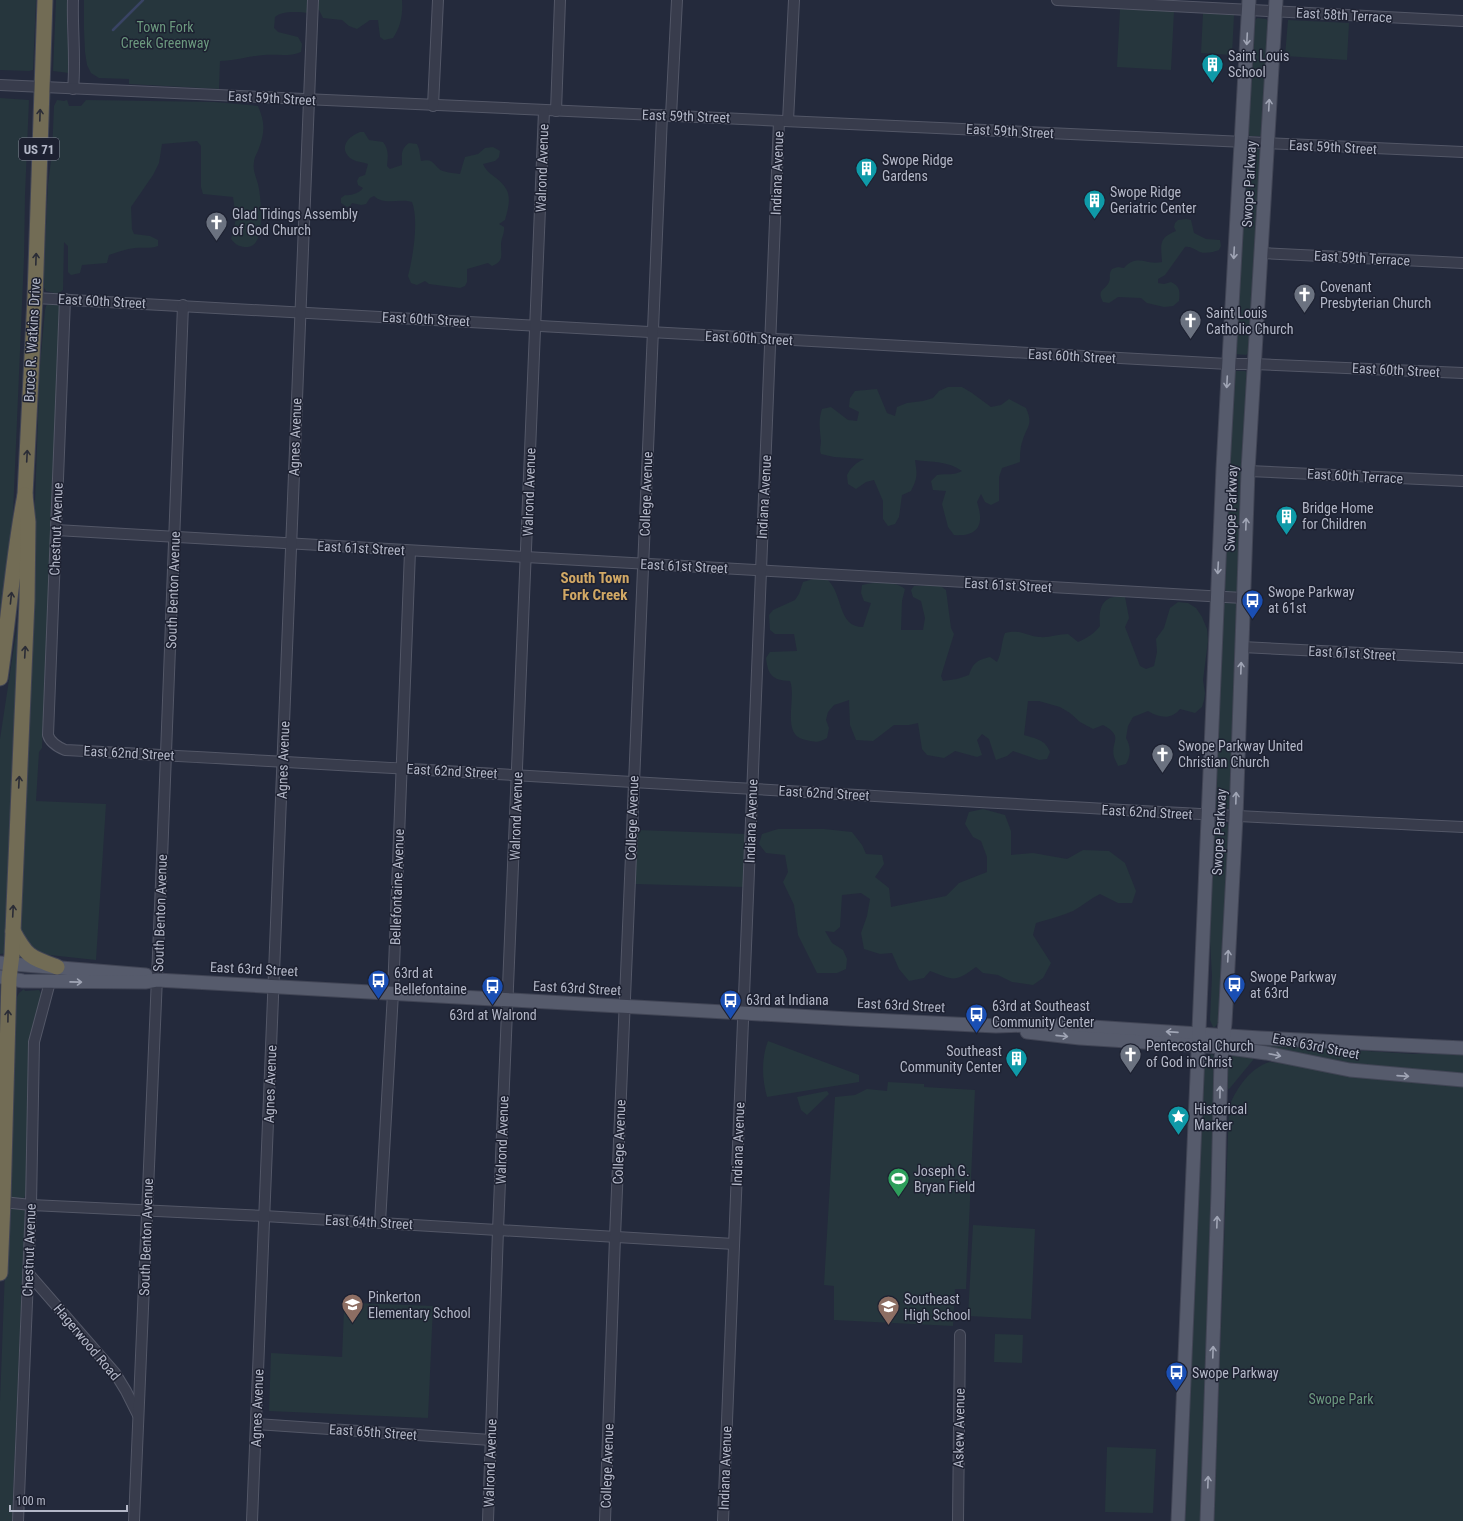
<svg xmlns="http://www.w3.org/2000/svg" width="1463" height="1521" font-family="'Roboto Condensed',sans-serif">
<style>
.green{fill:#26363d}
.lines{fill:none;stroke-linecap:round;stroke-linejoin:round}
.stream{stroke:#394464;stroke-width:2.5}
.minor-casing{stroke:#535767;stroke-width:12}
.major-casing{stroke:#414555;stroke-width:15}
.highway-casing{stroke:#404454;stroke-width:17}
.minor{stroke:#383c4c;stroke-width:10}
.major{stroke:#565b6c;stroke-width:13}
.highway{stroke:#726c55;stroke-width:15}
.oneway{stroke:#a0a5b5}
.oneway2{stroke:#2a2c36}
.labels{text-anchor:middle;stroke-width:3;stroke-linejoin:round;paint-order:stroke}
.shield{fill:#1d2131;stroke:#868a9a;stroke-width:1}
.shield-label{font-size:13px;font-weight:bold;fill:#b3b7c7}
.street-label{font-size:14px;fill:#b3b7c7;stroke:#1d2131}
.park-label{font-size:14px;fill:#6b987e;stroke:#1d2131}
.poi-label{font-size:14px;fill:#b3b7c7;stroke:#1d2131;text-anchor:start}
.neighbourhood-label{font-size:15px;font-weight:bold;fill:#d1a865;stroke:#1d2131}
</style>
<rect width="100%" height="100%" fill="#242a3c"/>
<g class="green">
<polygon points="0,0 36,0 33,70 29,71 0,70"/>
<polygon points="56,0 68,0 67,32 70,62 69,73 53,71"/>
<path d="M84 0H402C403 13 401 27 393 38L384 40 380 37 378 20H370L357 29 349 26 342 20 323 18 319 10 310 7 309 13C299 12 283 10 275 17L274 28 278 32 298 37 302 44 301 52C290 57 277 54 264 55 249 56 235 61 220 61L219 89 129 84V79L99 78 91 73 87 65 85 52 84 30Z"/>
<polygon points="1120,9 1174,11 1171,70 1117,67"/>
<polygon points="1203,13 1234,15 1232,55 1201,53"/>
<polygon points="1257,18 1266,19 1269,22 1262,133 1260,136 1250,136 1248,133 1254,22"/>
<polygon points="1288,20 1349,23 1347,60 1285,56"/>
<polygon points="0,98 29,100 25,195 24,258 11,560 0,644"/>
<path d="M57 100 64 101 67 100 69 106H81L86 100 215 102 258 106C265 122 265 132 259 148 258 152 254 157 254 162 252 172 258 180 259 189 261 201 266 248 247 247 239 247 236 245 231 239L236 219 233 197 203 194 201 187V146L197 141 162 144 159 163 153 175 131 207 132 229 134 234 150 236 158 240V246C150 249 143 247 135 248 126 249 118 252 109 255L107 263 82 265 80 273 71 275 68 272V246L64 242 63 290 58 294 46 291 43 286 48 184 52 153 54 106Z"/>
<path d="M360 132H364L369 140 383 142C389 150 388 156 387 166L390 169 402 165C402 156 400 149 409 143L417 144 419 149 421 161C435 157 434 168 443 171 449 173 455 173 460 174L465 157 478 154 485 148 493 147 500 151 499 157 495 161 483 164C486 171 491 174 496 178 513 191 510 202 505 220L499 224 504 227C505 233 501 238 501 244 501 256 504 261 492 266L488 263 467 269V282L465 286 460 288 429 284 425 281 417 285 411 283 408 276C413 257 419 220 412 202 400 198 384 206 374 196L370 198 366 204 361 205 352 203 350 206 347 207 341 203V198L345 195C350 196 360 193 363 188L358 185 357 181 359 177 365 175 368 164C363 162 355 162 350 158 338 147 349 136 360 132Z"/>
<polygon points="1248,148 1258,148 1261,151 1249,352 1246,355 1235,354 1247,150"/>
<path d="M1186 219 1191 220 1194 233 1206 239 1220 240 1221 246 1219 250C1214 252 1206 254 1200 252 1195 250 1191 246 1185 247L1165 275 1158 279V283L1164 284 1171 282C1180 286 1180 291 1179 301L1173 306 1164 307 1147 303 1141 298 1118 297 1109 303 1103 302C1096 289 1105 291 1109 282 1111 277 1108 275 1112 269L1118 267 1124 268C1137 253 1148 266 1162 262 1161 245 1158 238 1176 231L1174 227 1175 223 1178 220Z"/>
<polygon points="48,304 59,305 60,309 42,748 39,752 36,801 106,804 96,960 40,954 25,945 19,933 40,366 45,310 46,306"/>
<polygon points="1234,371 1245,371 1248,374 1238,591 1235,592 1227,592 1224,587"/>
<path d="M948 387H962L972 393 991 407 1001 405 1009 399 1026 408C1033 424 1028 425 1023 439 1020 447 1020 455 1020 462L1002 468 999 477V501L991 505 985 502 981 494 977 502C984 523 980 537 954 535L948 527 942 504 946 491 933 490 931 481 937 475C947 473 953 476 962 471 948 461 932 462 915 460 917 474 918 477 911 491L902 495 899 517 895 524 888 526 883 519V501L874 480 866 482 856 489 848 484 847 475C851 467 857 462 864 459L834 457 821 454C819 449 821 446 821 441 820 430 818 421 822 409L831 407 848 420 857 421 859 412 849 407 850 398 855 391 877 389 887 413 895 416 897 407 907 403 923 401 933 398 939 391Z"/>
<path d="M813 579H827C844 595 837 627 863 627L871 603 864 601 861 593 862 585C875 582 894 580 905 589L902 601 901 630H923L925 618 921 601 913 597 911 590 914 586 939 585 946 590 951 628 954 634 941 676 943 681 957 679 969 675C973 663 977 660 990 657L997 662C1002 653 1001 643 1005 633 1021 629 1026 636 1039 637 1049 638 1058 634 1068 634L1078 642C1087 638 1094 634 1100 626 1098 607 1103 594 1125 597L1129 618 1125 627 1140 666 1146 669 1154 666 1157 652 1156 639 1164 628 1170 608 1178 602 1188 603 1196 608 1202 617 1207 629 1208 641 1203 680 1205 693 1204 700 1202 707 1195 713 1180 709C1171 720 1160 718 1148 711L1133 717 1128 726 1126 738C1131 747 1131 755 1126 764L1118 766C1117 763 1115 760 1114 757 1110 741 1125 737 1103 725L1093 729 1080 722 1070 713 1060 707 1039 701H1028L1024 735C1036 739 1045 739 1050 752L1047 759 1039 760 1013 751 1007 756 996 760 989 739 982 734 977 740 982 755 977 757 955 751 944 758 927 755 922 749 918 723 909 725H894L873 741 856 740 850 725 849 700 834 705 828 712 826 720 829 728 827 738C818 743 816 742 806 740 780 736 797 698 790 681 772 680 768 675 766 658L770 652 797 651 794 634H775L770 630 769 615 773 610 795 600 799 594 803 582Z"/>
<polygon points="21,601 7,953 0,954 0,739"/>
<polygon points="1225,603 1235,603 1238,605 1238,608 1229,807 1227,809 1218,809 1215,807 1223,608"/>
<path d="M983 809 1005 815 1011 831V855L1033 853 1067 859 1083 850 1109 851 1125 863 1136 891 1132 903H1118L1100 894C1090 899 1082 906 1073 911 1061 916 1049 919 1036 923L1033 935 1051 963 1043 978 1033 985 1012 982 998 975 983 973 976 967C954 983 954 980 930 971L924 978 909 981 899 969 892 953 880 954 864 949 861 933 867 916 870 899 861 893 842 895 840 927 834 932 825 931 832 943 843 950 847 959 846 969 837 973H817L798 935 794 905 783 882 788 872 785 855 766 853 759 844 762 834 778 829H824L852 832 862 845 866 854 882 855 884 864 875 877 889 888 891 907 946 896 959 883 987 872V857L981 841 973 837 965 824 969 812Z"/>
<polygon points="1216,821 1227,823 1229,828 1221,1013 1219,1022 1215,1027 1213,1027 1210,1020 1212,976 1210,941 1214,828 1214,824"/>
<polygon points="637,830 745,834 743,887 635,884"/>
<polygon points="24,989 25,991 39,990 42,995 28,1130 26,1194 24,1198 18,1199 11,1197 16,999 19,993"/>
<path d="M768 1041 859 1075V1082L767 1097C762 1079 761 1059 768 1041Z"/>
<polygon points="1240,1043 1415,1054 1463,1052 1463,1074 1372,1068"/>
<polygon points="1211,1054 1213,1055 1215,1059 1213,1100 1216,1144 1200,1521 1185,1521 1204,1061 1206,1056"/>
<polygon points="1228,1054 1254,1058 1253,1060 1230,1088 1227,1090"/>
<path d="M1270 1062 1463 1084V1521H1214L1229 1107C1236 1088 1251 1067 1270 1062Z"/>
<polygon points="888,1082 924,1084 924,1087 975,1090 966,1289 955,1289 953,1326 834,1320 834,1286 824,1285 835,1097 855,1095 867,1089 887,1091"/>
<polygon points="827,1091 829,1094 807,1115 801,1110 797,1097"/>
<polygon points="13,1208 24,1209 25,1211 12,1521 0,1521 0,1402 7,1217 9,1211"/>
<polygon points="973,1225 1035,1229 1031,1319 968,1316"/>
<polygon points="357,1303 433,1306 428,1418 269,1411 271,1353 342,1357 344,1310 357,1310"/>
<polygon points="995,1334 1023,1335 1022,1363 994,1362"/>
<polygon points="1107,1447 1156,1449 1153,1513 1105,1512"/>
</g>
<g class="lines">
<polyline class="stream" points="113,30 143,0"/>
<defs>
<g id="minor">
<path d="M73 0C72 30 76 59 73 89"/>
<polyline points="1057,0 1463,21"/>
<polyline points="0,85 1463,152"/>
<polyline points="433,106 438,0"/>
<polyline points="556,111 560,0"/>
<polyline points="671,116 677,0"/>
<polyline points="788,121 794,0"/>
<polyline points="1261,253 1463,263"/>
<polyline points="35,298 1228,364 1254,364 1463,373"/>
<path d="M65 299 48 735C50 742 58 747 65 750 531 774 997 806 1463 827"/>
<polyline points="1248,471 1463,481"/>
<polyline points="56,530 1243,598"/>
<polyline points="1242,647 1463,658"/>
<polyline points="3,1202 31,1205 264,1216 734,1244"/>
<polyline points="380,1223 393,993 410,551"/>
<polyline points="28,1273 115,1373 126,1391 138,1415"/>
<polyline points="256,1424 491,1440"/>
<polyline points="18,1521 31,1205 34,1042 50,982"/>
<polyline points="134,1521 162,859 183,305"/>
<polyline points="252,1521 313,0"/>
<polyline points="488,1521 498,1230 544,111"/>
<polyline points="605,1521 615,1237 662,115"/>
<polyline points="723,1521 779,121"/>
<polyline points="958,1521 960,1335"/>
</g>
<g id="major">
<polyline points="0,963 146,975"/>
<polyline points="0,977 23,981 145,982 157,980 850,1019 996,1026 1031,1025 1092,1027 1260,1038 1463,1048"/>
<polyline points="1027,1032 1080,1038 1222,1047 1266,1053 1350,1070 1463,1080"/>
<polyline points="1178,1521 1223,468 1249,0"/>
<polyline points="1207,1521 1218,1193 1221,1059 1225,1023 1236,817 1248,471 1276,0"/>
</g>
<g id="highway">
<path d="M0 678C9 617 13 556 25 495L35 298 45 0"/>
<path d="M13 931C27 957 30 957 57 967"/>
<polyline points="0,1273 3,1202 9,978 12,955 27,600 28,522 25,495"/>
</g>
</defs>
<use href="#minor" class="minor-casing"/>
<use href="#major" class="major-casing"/>
<use href="#highway" class="highway-casing"/>
<use href="#minor" class="minor"/>
<use href="#major" class="major"/>
<use href="#highway" class="highway"/>
</g>
<defs><path id="oneway-shaft" d="M-6 0H5M1.5-3L5.5 0L1.5 3" fill="none" stroke-width="1.6" stroke-linecap="round" stroke-linejoin="round"/></defs>
<g class="oneway">
<use href="#oneway-shaft" transform="translate(1247 39) rotate(93)"/>
<use href="#oneway-shaft" transform="translate(1269 105) rotate(-87)"/>
<use href="#oneway-shaft" transform="translate(1234 253) rotate(93)"/>
<use href="#oneway-shaft" transform="translate(1227 382) rotate(93)"/>
<use href="#oneway-shaft" transform="translate(1246 524) rotate(-88)"/>
<use href="#oneway-shaft" transform="translate(1218 568) rotate(93)"/>
<use href="#oneway-shaft" transform="translate(1241 668) rotate(-88)"/>
<use href="#oneway-shaft" transform="translate(1236 798) rotate(-88)"/>
<use href="#oneway-shaft" transform="translate(1228 956) rotate(-87)"/>
<use href="#oneway-shaft" transform="translate(76 982) rotate(1)"/>
<use href="#oneway-shaft" transform="translate(1172 1032) rotate(-176)"/>
<use href="#oneway-shaft" transform="translate(1062 1036) rotate(6)"/>
<use href="#oneway-shaft" transform="translate(1275 1055) rotate(12)"/>
<use href="#oneway-shaft" transform="translate(1403 1076) rotate(4)"/>
<use href="#oneway-shaft" transform="translate(1220 1092) rotate(-89)"/>
<use href="#oneway-shaft" transform="translate(1217 1222) rotate(-88)"/>
<use href="#oneway-shaft" transform="translate(1213 1352) rotate(-88)"/>
<use href="#oneway-shaft" transform="translate(1208 1482) rotate(-88)"/>
</g>
<g class="oneway2">
<use href="#oneway-shaft" transform="translate(40 115) rotate(-88)"/>
<use href="#oneway-shaft" transform="translate(36 259) rotate(-88)"/>
<use href="#oneway-shaft" transform="translate(27 456) rotate(-87)"/>
<use href="#oneway-shaft" transform="translate(11 598) rotate(-84)"/>
<use href="#oneway-shaft" transform="translate(25 652) rotate(-87)"/>
<use href="#oneway-shaft" transform="translate(19 782) rotate(-87)"/>
<use href="#oneway-shaft" transform="translate(13 911) rotate(-87)"/>
<use href="#oneway-shaft" transform="translate(8 1016) rotate(-89)"/>
</g>
<defs>
<symbol id="building-pin" viewBox="-11 -11 22 30"><path d="M0 17L-7.5 6A9.5 9.5 0 1 1 7.5 6Z" fill="#0f9aa8" stroke="#1d2131"/><path d="M-4-6H4V6H1V3H-1V6H-4ZM-2.5-4.3h1.7v1.8h-1.7ZM.8-4.3h1.7v1.8H.8ZM-2.5-1h1.7V.8h-1.7ZM.8-1h1.7V.8H.8Z" fill="#fff"/></symbol>
<symbol id="church-pin" viewBox="-11 -11 22 30"><path d="M0 17L-7.5 6A9.5 9.5 0 1 1 7.5 6Z" fill="#6b7280" stroke="#1d2131"/><path d="M-1.2-6h2.4v3.5h3.3v2.4h-3.3V6h-2.4V-.1h-3.3v-2.4h3.3Z" fill="#fff"/></symbol>
<symbol id="bus-pin" viewBox="-11 -11 22 30"><path d="M0 17L-7.5 6A9.5 9.5 0 1 1 7.5 6Z" fill="#1a4fb4" stroke="#1d2131"/><path d="M-5-6H5V4H4V6H2V4H-2V6H-4V4H-5ZM-3.5-4V0h7V-4ZM-3.5 1.2v1.5H-2V1.2ZM2 1.2v1.5H3.5V1.2Z" fill="#fff"/></symbol>
<symbol id="sight-pin" viewBox="-11 -11 22 30"><path d="M0 17L-7.5 6A9.5 9.5 0 1 1 7.5 6Z" fill="#0f9aa8" stroke="#1d2131"/><path d="M0-6L1.8-2.2L6-1.7L2.9 1.2L3.7 5.4L0 3.3L-3.7 5.4L-2.9 1.2L-6-1.7L-1.8-2.2Z" fill="#fff"/></symbol>
<symbol id="stadium-pin" viewBox="-11 -11 22 30"><path d="M0 17L-7.5 6A9.5 9.5 0 1 1 7.5 6Z" fill="#2e9e5b" stroke="#1d2131"/><path d="M0-5a6.5 5 0 1 0 0 10a6.5 5 0 1 0 0-10ZM-3.5-1.8h7v3.6h-7Z" fill="#fff"/></symbol>
<symbol id="school-pin" viewBox="-11 -11 22 30"><path d="M0 17L-7.5 6A9.5 9.5 0 1 1 7.5 6Z" fill="#8d6e63" stroke="#1d2131"/><path d="M0-5L7-2L0 1L-7-2ZM-4 1L0 2.5L4 1V4Q0 6-4 4Z" fill="#fff"/></symbol>
</defs>
<g fill-rule="evenodd">
<use href="#building-pin" x="1200" y="52" width="25" height="34"/>
<use href="#building-pin" x="854" y="156" width="25" height="34"/>
<use href="#building-pin" x="1082" y="188" width="25" height="34"/>
<use href="#church-pin" x="204" y="210" width="25" height="34"/>
<use href="#church-pin" x="1292" y="282" width="25" height="34"/>
<use href="#church-pin" x="1178" y="308" width="25" height="34"/>
<use href="#building-pin" x="1274" y="504" width="25" height="34"/>
<use href="#bus-pin" x="1240" y="588" width="25" height="34"/>
<use href="#church-pin" x="1150" y="742" width="25" height="34"/>
<use href="#bus-pin" x="366" y="968" width="25" height="34"/>
<use href="#bus-pin" x="1222" y="972" width="25" height="34"/>
<use href="#bus-pin" x="480" y="974" width="25" height="34"/>
<use href="#bus-pin" x="718" y="988" width="25" height="34"/>
<use href="#bus-pin" x="964" y="1002" width="25" height="34"/>
<use href="#church-pin" x="1118" y="1042" width="25" height="34"/>
<use href="#building-pin" x="1004" y="1046" width="25" height="34"/>
<use href="#sight-pin" x="1166" y="1104" width="25" height="34"/>
<use href="#stadium-pin" x="886" y="1166" width="25" height="34"/>
<use href="#school-pin" x="340" y="1292" width="25" height="34"/>
<use href="#school-pin" x="876" y="1294" width="25" height="34"/>
<use href="#bus-pin" x="1164" y="1360" width="25" height="34"/>
</g>
<g class="labels">
<rect class="shield" x="19" y="138" width="40" height="22" rx="3"/>
<g class="shield-label">
<text x="39" y="154">US 71</text>
</g>
<g class="street-label">
<text transform="translate(1344 15) rotate(3)" y="5">East 58th Terrace</text>
<text transform="translate(272 98) rotate(3)" y="5">East 59th Street</text>
<text transform="translate(686 116) rotate(2)" y="5">East 59th Street</text>
<text transform="translate(1010 131) rotate(3)" y="5">East 59th Street</text>
<text transform="translate(1333 147) rotate(3)" y="5">East 59th Street</text>
<text transform="translate(542 168) rotate(-88)" y="5">Walrond Avenue</text>
<text transform="translate(777 173) rotate(-88)" y="5">Indiana Avenue</text>
<text transform="translate(1249 184) rotate(-87)" y="5">Swope Parkway</text>
<text transform="translate(1362 258) rotate(3)" y="5">East 59th Terrace</text>
<text transform="translate(102 301) rotate(3)" y="5">East 60th Street</text>
<text transform="translate(426 319) rotate(3)" y="5">East 60th Street</text>
<text transform="translate(749 338) rotate(3)" y="5">East 60th Street</text>
<text transform="translate(32 340) rotate(-87)" y="5">Bruce R. Watkins Drive</text>
<text transform="translate(1072 356) rotate(3)" y="5">East 60th Street</text>
<text transform="translate(1396 370) rotate(3)" y="5">East 60th Street</text>
<text transform="translate(295 437) rotate(-88)" y="5">Agnes Avenue</text>
<text transform="translate(1355 476) rotate(3)" y="5">East 60th Terrace</text>
<text transform="translate(529 492) rotate(-88)" y="5">Walrond Avenue</text>
<text transform="translate(646 494) rotate(-88)" y="5">College Avenue</text>
<text transform="translate(764 497) rotate(-87)" y="5">Indiana Avenue</text>
<text transform="translate(1231 508) rotate(-88)" y="5">Swope Parkway</text>
<text transform="translate(56 529) rotate(-88)" y="5">Chestnut Avenue</text>
<text transform="translate(361 548) rotate(3)" y="5">East 61st Street</text>
<text transform="translate(684 566) rotate(3)" y="5">East 61st Street</text>
<text transform="translate(1008 585) rotate(3)" y="5">East 61st Street</text>
<text transform="translate(173 590) rotate(-88)" y="5">South Benton Avenue</text>
<text transform="translate(1352 653) rotate(3)" y="5">East 61st Street</text>
<text transform="translate(129 753) rotate(3)" y="5">East 62nd Street</text>
<text transform="translate(283 760) rotate(-88)" y="5">Agnes Avenue</text>
<text transform="translate(452 771) rotate(3)" y="5">East 62nd Street</text>
<text transform="translate(824 793) rotate(3)" y="5">East 62nd Street</text>
<text transform="translate(1147 812) rotate(3)" y="5">East 62nd Street</text>
<text transform="translate(516 816) rotate(-88)" y="5">Walrond Avenue</text>
<text transform="translate(632 818) rotate(-88)" y="5">College Avenue</text>
<text transform="translate(751 821) rotate(-88)" y="5">Indiana Avenue</text>
<text transform="translate(1219 832) rotate(-87)" y="5">Swope Parkway</text>
<text transform="translate(397 887) rotate(-88)" y="5">Bellefontaine Avenue</text>
<text transform="translate(160 913) rotate(-88)" y="5">South Benton Avenue</text>
<text transform="translate(254 969) rotate(3)" y="5">East 63rd Street</text>
<text transform="translate(577 988) rotate(3)" y="5">East 63rd Street</text>
<text transform="translate(901 1005) rotate(3)" y="5">East 63rd Street</text>
<text transform="translate(1316 1046) rotate(11)" y="5">East 63rd Street</text>
<text transform="translate(270 1084) rotate(-88)" y="5">Agnes Avenue</text>
<text transform="translate(502 1140) rotate(-88)" y="5">Walrond Avenue</text>
<text transform="translate(619 1142) rotate(-88)" y="5">College Avenue</text>
<text transform="translate(738 1144) rotate(-88)" y="5">Indiana Avenue</text>
<text transform="translate(369 1222) rotate(3)" y="5">East 64th Street</text>
<text transform="translate(146 1237) rotate(-88)" y="5">South Benton Avenue</text>
<text transform="translate(29 1250) rotate(-88)" y="5">Chestnut Avenue</text>
<text transform="translate(87 1342) rotate(50)" y="5">Hagerwood Road</text>
<text transform="translate(257 1408) rotate(-88)" y="5">Agnes Avenue</text>
<text transform="translate(959 1428) rotate(-89)" y="5">Askew Avenue</text>
<text transform="translate(373 1432) rotate(4)" y="5">East 65th Street</text>
<text transform="translate(490 1463) rotate(-88)" y="5">Walrond Avenue</text>
<text transform="translate(607 1466) rotate(-88)" y="5">College Avenue</text>
<text transform="translate(725 1468) rotate(-88)" y="5">Indiana Avenue</text>
</g>
<g class="park-label">
<text x="165" y="32">Town Fork<tspan x="165" dy="16">Creek Greenway</tspan></text>
<text x="1341" y="1404">Swope Park</text>
</g>
<g class="poi-label">
<text x="1228" y="61">Saint Louis<tspan x="1228" dy="16">School</tspan></text>
<text x="882" y="165">Swope Ridge<tspan x="882" dy="16">Gardens</tspan></text>
<text x="1110" y="197">Swope Ridge<tspan x="1110" dy="16">Geriatric Center</tspan></text>
<text x="232" y="219">Glad Tidings Assembly<tspan x="232" dy="16">of God Church</tspan></text>
<text x="1320" y="292">Covenant<tspan x="1320" dy="16">Presbyterian Church</tspan></text>
<text x="1206" y="318">Saint Louis<tspan x="1206" dy="16">Catholic Church</tspan></text>
<text x="1302" y="513">Bridge Home<tspan x="1302" dy="16">for Children</tspan></text>
<text x="1268" y="597">Swope Parkway<tspan x="1268" dy="16">at 61st</tspan></text>
<text x="1178" y="751">Swope Parkway United<tspan x="1178" dy="16">Christian Church</tspan></text>
<text x="394" y="978">63rd at<tspan x="394" dy="16">Bellefontaine</tspan></text>
<text x="1250" y="982">Swope Parkway<tspan x="1250" dy="16">at 63rd</tspan></text>
<text x="746" y="1005">63rd at Indiana</text>
<text x="992" y="1011">63rd at Southeast<tspan x="992" dy="16">Community Center</tspan></text>
<text x="493" y="1020" text-anchor="middle">63rd at Walrond</text>
<text x="1146" y="1051">Pentecostal Church<tspan x="1146" dy="16">of God in Christ</tspan></text>
<text x="1002" y="1056" text-anchor="end">Southeast<tspan x="1002" dy="16">Community Center</tspan></text>
<text x="1194" y="1114">Historical<tspan x="1194" dy="16">Marker</tspan></text>
<text x="914" y="1176">Joseph G.<tspan x="914" dy="16">Bryan Field</tspan></text>
<text x="368" y="1302">Pinkerton<tspan x="368" dy="16">Elementary School</tspan></text>
<text x="904" y="1304">Southeast<tspan x="904" dy="16">High School</tspan></text>
<text x="1192" y="1378">Swope Parkway</text>
</g>
<g class="neighbourhood-label">
<text x="595" y="583">South Town<tspan x="595" dy="17">Fork Creek</tspan></text>
</g>
</g>
<path d="M10 1505v6h117v-6" fill="none" stroke="#b3b7c7" stroke-width="2"/>
<text x="16" y="1505" font-size="12" fill="#b3b7c7" stroke="#1d2131" stroke-width="3" paint-order="stroke">100 m</text>
</svg>
